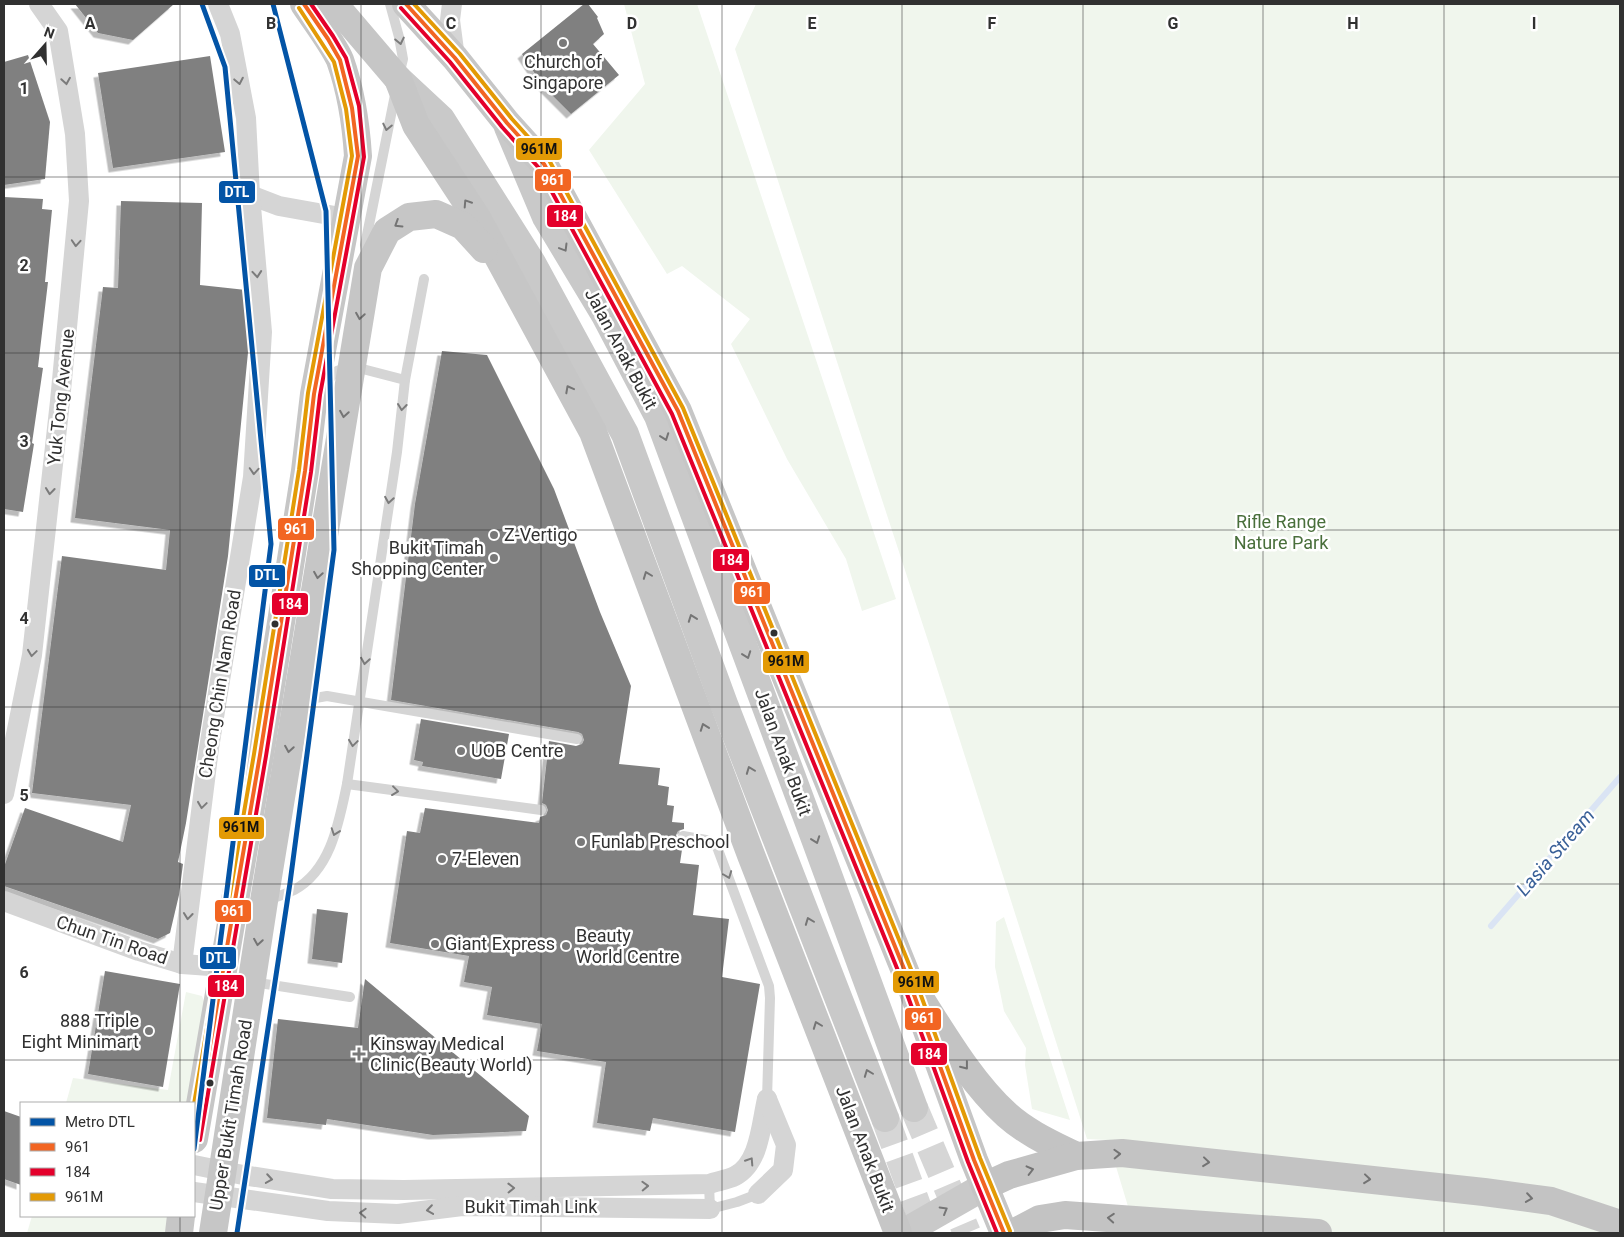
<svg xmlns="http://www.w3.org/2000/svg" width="1624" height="1237" font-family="Roboto,sans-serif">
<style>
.green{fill:#f0f6ed}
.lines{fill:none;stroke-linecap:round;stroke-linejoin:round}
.stream{stroke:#dae4f4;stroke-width:6}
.building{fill:#808080;filter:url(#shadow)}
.primary-tunnel{stroke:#d6d6d6;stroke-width:28;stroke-dasharray:28 14;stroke-linecap:butt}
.service{stroke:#d5d5d5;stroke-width:10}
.minor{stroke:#d5d5d5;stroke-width:20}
.primary{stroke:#c9c9c9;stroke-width:28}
.trunk{stroke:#c6c6c6;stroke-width:28}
.motorway{stroke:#c3c3c3;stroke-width:28}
.bus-1-casing{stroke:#fff;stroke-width:8}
.bus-2-casing{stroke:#fff;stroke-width:8}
.bus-3-casing{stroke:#fff;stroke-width:8}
.bus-1{stroke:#f26522;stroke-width:4}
.bus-2{stroke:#e4002b;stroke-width:4}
.bus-3{stroke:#e39a05;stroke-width:4}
.metro-1-casing{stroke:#fff;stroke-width:9}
.metro-1{stroke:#0354a6;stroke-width:5}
.oneway{stroke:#7b7b7b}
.oneway2{stroke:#747474}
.oneway3{stroke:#757575}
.oneway4{stroke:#737373}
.grid{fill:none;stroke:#313131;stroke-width:1;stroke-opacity:0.55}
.poi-dot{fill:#797979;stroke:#fff;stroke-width:2}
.bus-dot{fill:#313131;stroke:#fff;stroke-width:2}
.labels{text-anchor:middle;stroke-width:5;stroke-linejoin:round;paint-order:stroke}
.poi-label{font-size:18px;fill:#313131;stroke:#fff;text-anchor:start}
.street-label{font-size:18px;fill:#313131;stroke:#fff}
.park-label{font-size:18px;fill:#496f3b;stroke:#fff}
.water-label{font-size:19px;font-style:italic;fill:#396098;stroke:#fff}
.grid-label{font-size:16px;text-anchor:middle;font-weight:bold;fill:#313131;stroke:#fff;stroke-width:5;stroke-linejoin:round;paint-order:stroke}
.line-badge{stroke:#fff;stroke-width:2}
.badge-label{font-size:14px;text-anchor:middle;font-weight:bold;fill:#fff}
.pale-badge-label{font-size:14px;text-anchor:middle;font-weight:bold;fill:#111}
</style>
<defs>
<filter id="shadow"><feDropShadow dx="-4.5" dy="4.5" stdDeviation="0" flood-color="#0004"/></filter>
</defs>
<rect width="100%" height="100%" fill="#fff"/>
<g class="green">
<polygon points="624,4 697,4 896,599 862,611 846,559 787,459 731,344 750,319 682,266 667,274 589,150 645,84"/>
<polygon points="756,4 1620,4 1620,1233 1136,1233 1108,1140 1087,1139 932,653 735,49"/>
<polygon points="1004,917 1070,1120 1032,1109 1025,1065 1026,1048 1004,1011 995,967 996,922"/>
<polygon points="186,992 202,996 213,1027 194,1103 66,1103 73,1078 168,1090"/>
<polygon points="32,1216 173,1216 169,1233 27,1233"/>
</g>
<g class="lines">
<polyline class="stream" points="1491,926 1620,777"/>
</g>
<g class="building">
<polygon points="75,4 174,4 133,40 98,33"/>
<polygon points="584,4 588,4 598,17 597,18 604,34 593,44 619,75 571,114 543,86 522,54"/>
<polygon points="28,55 50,122 45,179 4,185 4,62"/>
<polygon points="210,56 225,152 113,168 98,73"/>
<polygon points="4,197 43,199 42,209 52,210 45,282 48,282 38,367 43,368 32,443 34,444 23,512 4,509"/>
<polygon points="121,201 202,203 200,285 246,290 250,332 228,556 186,823 178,862 183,864 179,895 170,933 158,939 4,886 4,867 25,808 123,842 131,805 32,793 62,556 166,570 170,530 75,518 103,287 118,288"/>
<polygon points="442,351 487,355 554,489 600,612 631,686 619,764 660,768 658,785 669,787 667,805 674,806 672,822 684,823 684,829 678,831 676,835 678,841 683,843 680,863 699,865 693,915 729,919 722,977 760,984 735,1132 653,1118 650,1131 597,1123 606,1062 537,1051 542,1024 487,1015 492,987 464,982 469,956 390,943 407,831 420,833 425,808 539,823 540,817 546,815 548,810 546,805 542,803 549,741 576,746 582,744 584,740 582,734 578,732 391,700 415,504"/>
<polygon points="421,719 509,734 501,779 422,766 423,762 414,760"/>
<polygon points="317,909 348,913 342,963 312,959"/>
<polygon points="105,971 180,984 163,1087 88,1074"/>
<polygon points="365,979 529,1116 526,1131 433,1135 327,1119 326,1125 267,1118 278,1019 358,1028"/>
<polygon points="4,1111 21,1117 21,1185 4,1179"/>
</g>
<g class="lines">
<g class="primary-tunnel">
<polyline points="914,1108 967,1233"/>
<polyline points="885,1118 927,1233"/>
</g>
<g class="service">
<polyline points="390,4 399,37 403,59 399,75"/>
<polyline points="367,257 365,245 396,90"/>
<polyline points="322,386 337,371 351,366 405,380"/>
<polyline points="298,701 327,696 577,739"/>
<polyline points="347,784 541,810"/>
<polyline points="683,836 706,840 717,847 769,986 770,998 767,1099"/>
<path d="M268 900C276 897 286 894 294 890 331 870 339 822 347 784L397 452 405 380 424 279"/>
<polyline points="252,982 350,997"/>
<polyline points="709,1184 710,1209 737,1202 758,1194"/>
</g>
<g class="minor">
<polyline points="452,4 450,20 455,58"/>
<polyline points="250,195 279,206 346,218"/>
<polyline points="4,794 32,655 60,401 79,201 75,134 58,31 39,4"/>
<polyline points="4,901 139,951 182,964 224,967"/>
<polyline points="182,964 209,748 253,477 262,332 250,195 246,118 230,34 218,4"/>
<path d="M194 1165 243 1175 332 1189 404 1190 709 1184C717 1181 727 1180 735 1176 760 1163 761 1124 767 1099"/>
<polyline points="194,1192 328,1211 398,1214 462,1206 710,1209"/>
<polyline points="758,1194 783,1170 786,1145 767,1099"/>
</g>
<g class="primary">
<polyline points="398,79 441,119 532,263 625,434 724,704 885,1118"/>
<polyline points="508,127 546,217 605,315 658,416 815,839 914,1108"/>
<polyline points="903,1233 985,1186"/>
</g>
<g class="trunk">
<polyline points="334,4 398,79 416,125 477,218 593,432 751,855 898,1233"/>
<polyline points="406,4 455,58 507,123 544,164 678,411 909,981 974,1160 1004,1233"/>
<path d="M194 1139 260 755 305 471 314 394 358 156C356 124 351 91 340 60 333 44 314 19 304 4"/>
<polyline points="179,1233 181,1216"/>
<polyline points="213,1233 264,901 368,268 387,231 409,217 436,214 463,226 484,249"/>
</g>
<g class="motorway">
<path d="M909 981C938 1025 968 1080 1007 1115 1027 1133 1052 1144 1076 1156"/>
<polyline points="985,1186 1009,1175 1076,1156 1122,1153 1484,1192 1551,1201 1620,1224"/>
<polyline points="1013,1233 1040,1219 1065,1215 1318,1233"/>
</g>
<defs>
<g id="bus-1">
<polyline points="406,4 455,58 507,123 544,164 678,411 909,981 974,1160 1004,1233"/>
<polyline points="194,1139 260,755 305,471 314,394 358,156 352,108 340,60 328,39 304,4"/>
</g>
<g id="bus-2">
<polyline points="401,8 450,62 502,127 539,168 672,414 903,983 968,1162 997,1233"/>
<polyline points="200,1140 266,756 311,472 320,395 364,157 359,106 346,58 333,36 311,4"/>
</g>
<g id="bus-3">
<polyline points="414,4 460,54 512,119 549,160 683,408 915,979 980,1158 1010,1231"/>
<polyline points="194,1104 254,754 299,470 308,393 352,156 346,109 334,62 299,8"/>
</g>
</defs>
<use href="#bus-1" class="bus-1-casing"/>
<use href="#bus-2" class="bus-2-casing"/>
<use href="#bus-3" class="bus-3-casing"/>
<use href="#bus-1" class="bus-1"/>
<use href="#bus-2" class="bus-2"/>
<use href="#bus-3" class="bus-3"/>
<defs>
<g id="metro-1">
<polyline points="194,1149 271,544 225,67 202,4"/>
<polyline points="237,1233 290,883 334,550 326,211 273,4"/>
</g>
</defs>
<use href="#metro-1" class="metro-1-casing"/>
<use href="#metro-1" class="metro-1"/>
</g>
<defs><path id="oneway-chevron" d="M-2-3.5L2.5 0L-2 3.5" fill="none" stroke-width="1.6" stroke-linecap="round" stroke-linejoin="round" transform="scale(1.25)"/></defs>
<g class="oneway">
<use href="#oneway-chevron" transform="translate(400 41) rotate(78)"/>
<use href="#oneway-chevron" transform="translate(66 81) rotate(81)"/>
<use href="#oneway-chevron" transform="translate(239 81) rotate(79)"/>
<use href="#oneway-chevron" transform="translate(387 127) rotate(102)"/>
<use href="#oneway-chevron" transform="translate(76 243) rotate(94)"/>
<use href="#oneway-chevron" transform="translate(257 274) rotate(85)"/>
<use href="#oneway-chevron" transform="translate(402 407) rotate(97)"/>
<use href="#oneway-chevron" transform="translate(254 471) rotate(94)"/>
<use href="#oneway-chevron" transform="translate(50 491) rotate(96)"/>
<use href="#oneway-chevron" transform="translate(389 500) rotate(99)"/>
<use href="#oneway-chevron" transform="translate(32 653) rotate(98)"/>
<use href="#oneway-chevron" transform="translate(365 661) rotate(99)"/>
<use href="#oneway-chevron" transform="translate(353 743) rotate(98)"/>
<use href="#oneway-chevron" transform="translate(395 791) rotate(7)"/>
<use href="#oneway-chevron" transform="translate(202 805) rotate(98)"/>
<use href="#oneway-chevron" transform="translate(335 832) rotate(109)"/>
<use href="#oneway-chevron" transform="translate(728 875) rotate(69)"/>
<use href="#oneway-chevron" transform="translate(188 916) rotate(96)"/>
<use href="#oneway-chevron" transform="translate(750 1161) rotate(-57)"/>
<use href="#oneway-chevron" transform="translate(269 1179) rotate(9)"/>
<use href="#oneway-chevron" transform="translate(645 1186) rotate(-2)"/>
<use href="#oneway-chevron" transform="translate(511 1188) rotate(-1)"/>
<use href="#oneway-chevron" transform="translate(430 1210) rotate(172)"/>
<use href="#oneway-chevron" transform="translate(363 1213) rotate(-177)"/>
</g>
<g class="oneway2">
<use href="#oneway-chevron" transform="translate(467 203) rotate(-123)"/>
<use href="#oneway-chevron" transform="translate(398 224) rotate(148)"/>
<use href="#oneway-chevron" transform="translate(360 316) rotate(99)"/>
<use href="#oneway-chevron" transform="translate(569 389) rotate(-118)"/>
<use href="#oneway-chevron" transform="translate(344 414) rotate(99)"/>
<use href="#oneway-chevron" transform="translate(318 575) rotate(99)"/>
<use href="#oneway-chevron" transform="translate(647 575) rotate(-111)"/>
<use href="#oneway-chevron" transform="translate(704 727) rotate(-110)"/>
<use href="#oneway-chevron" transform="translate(289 749) rotate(99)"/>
<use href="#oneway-chevron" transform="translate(258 942) rotate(99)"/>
<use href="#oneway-chevron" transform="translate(817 1025) rotate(-111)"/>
</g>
<g class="oneway3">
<use href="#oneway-chevron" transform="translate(564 248) rotate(59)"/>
<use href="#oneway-chevron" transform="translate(665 437) rotate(70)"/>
<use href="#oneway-chevron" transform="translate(692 618) rotate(-110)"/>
<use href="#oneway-chevron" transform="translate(747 655) rotate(70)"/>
<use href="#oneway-chevron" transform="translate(750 770) rotate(-111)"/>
<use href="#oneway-chevron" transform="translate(816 840) rotate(70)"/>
<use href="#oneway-chevron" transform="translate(809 921) rotate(-111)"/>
<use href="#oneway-chevron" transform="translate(868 1073) rotate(-111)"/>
<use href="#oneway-chevron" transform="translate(944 1210) rotate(-30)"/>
</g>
<g class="oneway4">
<use href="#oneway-chevron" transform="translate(965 1066) rotate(52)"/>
<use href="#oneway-chevron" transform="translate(1117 1154) rotate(-2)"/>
<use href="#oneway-chevron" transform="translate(1206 1162) rotate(6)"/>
<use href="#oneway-chevron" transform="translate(1030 1170) rotate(-14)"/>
<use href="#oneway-chevron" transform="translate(1367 1179) rotate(6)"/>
<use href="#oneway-chevron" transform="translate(1529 1198) rotate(8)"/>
<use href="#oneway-chevron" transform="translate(1111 1218) rotate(-176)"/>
</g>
<path class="grid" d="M180 4V1103M361 4V1233M541 4V1233M722 4V1233M902 4V1233M1083 4V1233M1263 4V1233M1444 4V1233M4 177H1620M4 353H1620M4 530H1620M4 707H1620M4 884H1620M4 1060H1620M180 1216V1233"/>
<g class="poi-dot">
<circle cx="563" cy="43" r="5"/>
<circle cx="494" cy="535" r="5"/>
<circle cx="494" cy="558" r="5"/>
<circle cx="461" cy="751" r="5"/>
<circle cx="581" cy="842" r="5"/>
<circle cx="442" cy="859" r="5"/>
<circle cx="435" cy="944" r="5"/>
<circle cx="566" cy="946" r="5"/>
<circle cx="149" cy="1031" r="5"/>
<path d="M356.5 1046.5h5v5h5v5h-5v5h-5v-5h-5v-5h5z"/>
</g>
<g class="bus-dot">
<circle cx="275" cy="624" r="4.5"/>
<circle cx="774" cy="633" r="4.5"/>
<circle cx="210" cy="1083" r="4.5"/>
</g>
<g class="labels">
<g class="poi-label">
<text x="563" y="68" text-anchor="middle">Church of<tspan x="563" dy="21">Singapore</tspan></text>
<text x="504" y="541">Z-Vertigo</text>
<text x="484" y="554" text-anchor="end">Bukit Timah<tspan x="484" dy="21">Shopping Center</tspan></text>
<text x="471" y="757">UOB Centre</text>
<text x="591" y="848">Funlab Preschool</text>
<text x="452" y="865">7-Eleven</text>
<text x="576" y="942">Beauty<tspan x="576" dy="21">World Centre</tspan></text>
<text x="445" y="950">Giant Express</text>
<text x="139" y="1027" text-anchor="end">888 Triple<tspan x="139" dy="21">Eight Minimart</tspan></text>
<text x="370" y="1050">Kinsway Medical<tspan x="370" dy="21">Clinic(Beauty World)</tspan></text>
</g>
<g class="street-label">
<text transform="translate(621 349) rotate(62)" y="6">Jalan Anak Bukit</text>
<text transform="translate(61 397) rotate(-84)" y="6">Yuk Tong Avenue</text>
<text transform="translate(220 684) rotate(-81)" y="6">Cheong Chin Nam Road</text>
<text transform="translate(783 752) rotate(70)" y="6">Jalan Anak Bukit</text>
<text transform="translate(112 940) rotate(19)" y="6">Chun Tin Road</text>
<text transform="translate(231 1115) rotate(-81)" y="6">Upper Bukit Timah Road</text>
<text transform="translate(865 1149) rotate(69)" y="6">Jalan Anak Bukit</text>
<text x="531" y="1213">Bukit Timah Link</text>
</g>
<g class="park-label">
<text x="1281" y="528">Rifle Range<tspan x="1281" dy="21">Nature Park</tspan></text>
</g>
<g class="water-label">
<text transform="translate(1555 852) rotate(-49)" y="7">Lasia Stream</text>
</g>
</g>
<g class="grid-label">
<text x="90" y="29">A</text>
<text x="271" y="29">B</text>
<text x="451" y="29">C</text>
<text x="632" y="29">D</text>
<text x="812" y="29">E</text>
<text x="992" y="29">F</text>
<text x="1173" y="29">G</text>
<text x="1353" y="29">H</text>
<text x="1534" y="29">I</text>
<text x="24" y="94">1</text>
<text x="24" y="271">2</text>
<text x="24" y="447">3</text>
<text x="24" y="624">4</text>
<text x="24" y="801">5</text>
<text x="24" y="978">6</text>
</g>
<g class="line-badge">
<rect x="515" y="137" width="48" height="24" rx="5" fill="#e39a05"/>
<rect x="534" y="168" width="38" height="24" rx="5" fill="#f26522"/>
<rect x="218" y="180" width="38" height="24" rx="5" fill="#0354a6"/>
<rect x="546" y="204" width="38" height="24" rx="5" fill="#e4002b"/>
<rect x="277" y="517" width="38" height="24" rx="5" fill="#f26522"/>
<rect x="712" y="548" width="38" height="24" rx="5" fill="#e4002b"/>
<rect x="248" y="564" width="38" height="24" rx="5" fill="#0354a6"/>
<rect x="733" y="581" width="38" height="24" rx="5" fill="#f26522"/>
<rect x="271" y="592" width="38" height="24" rx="5" fill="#e4002b"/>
<rect x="762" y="650" width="48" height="24" rx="5" fill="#e39a05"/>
<rect x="218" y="816" width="47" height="24" rx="5" fill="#e39a05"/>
<rect x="214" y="899" width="38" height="24" rx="5" fill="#f26522"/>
<rect x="199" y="946" width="38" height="24" rx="5" fill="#0354a6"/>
<rect x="892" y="970" width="48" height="24" rx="5" fill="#e39a05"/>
<rect x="207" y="974" width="38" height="24" rx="5" fill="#e4002b"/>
<rect x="904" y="1007" width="38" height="24" rx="5" fill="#f26522"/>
<rect x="910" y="1042" width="38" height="24" rx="5" fill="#e4002b"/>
</g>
<g class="badge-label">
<text x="553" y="185">961</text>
<text x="237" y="197">DTL</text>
<text x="565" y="221">184</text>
<text x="296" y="534">961</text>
<text x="731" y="565">184</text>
<text x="267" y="580">DTL</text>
<text x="752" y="597">961</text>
<text x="290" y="609">184</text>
<text x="233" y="916">961</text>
<text x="218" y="963">DTL</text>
<text x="226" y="991">184</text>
<text x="923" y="1023">961</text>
<text x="929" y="1059">184</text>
</g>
<g class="pale-badge-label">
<text x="539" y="154">961M</text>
<text x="786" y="666">961M</text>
<text x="241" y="832">961M</text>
<text x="916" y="987">961M</text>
</g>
<rect width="1624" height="1237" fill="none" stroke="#313131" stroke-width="10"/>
<rect x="20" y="1102" width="175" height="115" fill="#ffffff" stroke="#adadad"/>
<rect x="30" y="1118" width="25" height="8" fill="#0354a6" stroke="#adadad"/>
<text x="65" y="1127" font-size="15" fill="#313131">Metro DTL</text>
<rect x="30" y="1143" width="25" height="8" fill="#f26522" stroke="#adadad"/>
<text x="65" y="1152" font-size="15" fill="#313131">961</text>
<rect x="30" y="1168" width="25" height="8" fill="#e4002b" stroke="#adadad"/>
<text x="65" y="1177" font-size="15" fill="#313131">184</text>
<rect x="30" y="1193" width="25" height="8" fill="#e39a05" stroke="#adadad"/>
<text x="65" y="1202" font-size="15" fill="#313131">961M</text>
<g transform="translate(45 45) rotate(20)" stroke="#ffffff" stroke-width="4" paint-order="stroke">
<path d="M0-4L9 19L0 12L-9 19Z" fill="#313131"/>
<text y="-8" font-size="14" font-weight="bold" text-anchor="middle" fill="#313131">N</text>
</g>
</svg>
